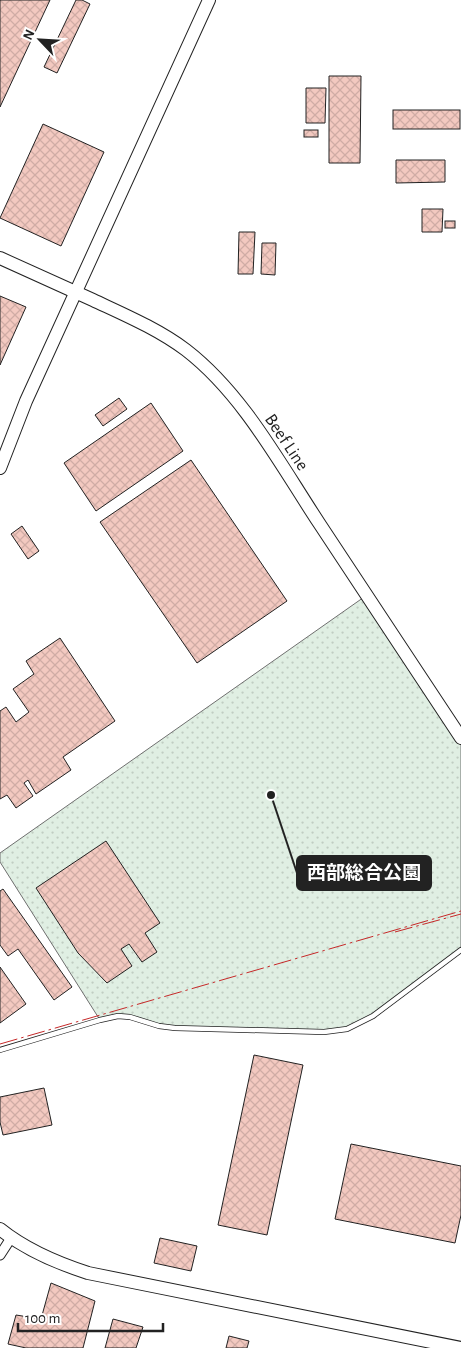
<svg xmlns="http://www.w3.org/2000/svg" width="461" height="1348" font-family="'Alegreya Sans','Noto Sans JP',sans-serif">
<style>
.park{fill:url(#park-dots);stroke:#6f6f6f}
.building{fill:url(#building-cross-hatch);stroke:#222}
.lines{fill:none;stroke-linecap:round;stroke-linejoin:round}
.lane-casing{stroke:#222;stroke-width:6}
.street-casing{stroke:#222;stroke-width:11}
.secondary-casing{stroke:#222;stroke-width:14}
.lane{stroke:#fff;stroke-width:4.5}
.street{stroke:#fff;stroke-width:9}
.secondary{stroke:#fff;stroke-width:12}
.power{stroke:#c62828;stroke-width:1;stroke-dasharray:18 4 2.5 4;stroke-linecap:butt}
.labels{text-anchor:middle;stroke-width:4;stroke-linejoin:round;paint-order:stroke}
.street-label{font-size:18px;fill:#222;stroke:#fff}
.leader{fill:none;stroke:#222;stroke-width:2}
.callout-dot{fill:#222;stroke:#fff;stroke-width:2}
.callout{fill:#222;stroke:#222;stroke-width:2}
.callout-label{font-size:19px;text-anchor:middle;font-weight:bold;fill:#fff}
</style>
<defs>
<pattern id="park-dots" width="8" height="8" patternUnits="userSpaceOnUse" patternTransform="scale(1.25)"><rect width="8" height="8" fill="#e0efe3"/><path d="M2 2h.1M6 6h.1" fill="none" stroke="#c0cdc2" stroke-width="1.8" stroke-linecap="round"/></pattern>
<pattern id="building-cross-hatch" width="8" height="8" patternUnits="userSpaceOnUse" patternTransform="scale(1.25)"><rect width="8" height="8" fill="#f3c9c0"/><path d="M0 0l8 8M0 8l8-8" fill="none" stroke="#d0aca5"/></pattern>
</defs>
<rect width="100%" height="100%" fill="#fff"/>
<polygon class="park" points="367,595 461,738 461,950 373,1016 347,1029 324,1032 175,1028 118,1016 100,1020 0,862 0,853"/>
<g class="building">
<polygon points="0,0 50,0 0,107"/>
<polygon points="76,0 82,0 90,4 57,73 44,67"/>
<polygon points="329,76 361,76 360,163 329,163"/>
<polygon points="306,88 326,88 325,123 306,123"/>
<rect x="393" y="110" width="67" height="19"/>
<polygon points="43,124 104,152 61,246 0,218"/>
<rect x="304" y="130" width="14" height="7"/>
<polygon points="396,160 445,160 445,182 396,183"/>
<polygon points="422,209 443,209 442,232 422,232"/>
<rect x="445" y="221" width="10" height="7"/>
<polygon points="239,232 255,232 253,274 238,274"/>
<polygon points="262,243 276,243 275,275 261,274"/>
<polygon points="0,296 26,307 0,365"/>
<polygon points="119,398 127,409 103,426 95,415"/>
<polygon points="151,403 183,451 96,511 64,463"/>
<polygon points="191,460 287,601 197,663 100,522"/>
<polygon points="22,526 39,551 28,559 11,534"/>
<polygon points="60,638 115,721 63,757 71,770 36,794 28,780 24,783 33,796 16,808 7,795 0,799 0,711 6,707 16,722 29,712 13,689 34,674 26,661"/>
<polygon points="106,841 160,923 145,933 157,952 142,962 129,944 121,949 132,966 107,983 78,953 36,888"/>
<polygon points="3,889 72,987 54,1000 18,949 8,956 0,945 0,891"/>
<polygon points="0,967 26,1004 0,1023"/>
<polygon points="254,1055 303,1065 267,1235 218,1225"/>
<polygon points="44,1088 52,1125 3,1135 0,1122 0,1097"/>
<polygon points="351,1144 461,1166 461,1215 455,1243 335,1219"/>
<polygon points="160,1238 197,1246 191,1271 154,1263"/>
<polygon points="51,1283 95,1301 83,1348 26,1348 8,1344 16,1315 41,1319"/>
<polygon points="113,1319 143,1327 136,1348 105,1348"/>
<polygon points="229,1336 249,1341 247,1348 226,1348"/>
</g>
<g class="lines">
<defs>
<polyline id="lane" points="0,1050 100,1020 118,1016 130,1017 159,1026 175,1028 324,1032 347,1029 373,1016 461,950"/>
<polyline id="street" points="0,1255 11,1238"/>
<g id="secondary">
<path d="M0 258C31 272 62 286 93 300 125 315 158 329 186 350 243 394 280 464 319 523 366 595 414 666 461 738"/>
<polyline points="0,468 26,401 209,0"/>
<path d="M0 1229C26 1250 57 1263 88 1273L461 1348"/>
</g>
</defs>
<use href="#lane" class="lane-casing"/>
<use href="#street" class="street-casing"/>
<use href="#secondary" class="secondary-casing"/>
<use href="#lane" class="lane"/>
<use href="#street" class="street"/>
<use href="#secondary" class="secondary"/>
<g class="power">
<polyline points="395,932 461,914"/>
<polyline points="0,1044 461,911"/>
</g>
</g>
<g class="labels">
<g class="street-label">
<text transform="translate(287 442) rotate(56)" y="6">Beef Line</text>
</g>
</g>
<path class="leader" d="M271 795L297 873"/>
<circle class="callout-dot" cx="271" cy="795" r="5"/>
<rect class="callout" x="297" y="856" width="134" height="34" rx="5"/>
<g class="callout-label">
<text x="364" y="879">西部総合公園</text>
</g>
<g transform="translate(40 40) rotate(295)" stroke="#ffffff" stroke-width="4" paint-order="stroke">
<path d="M0-4L9 19L0 12L-9 19Z" fill="#222222"/>
<text y="-8" font-size="14" font-weight="bold" text-anchor="middle" fill="#222222">N</text>
</g>
<path d="M18 1323v8h145v-8" fill="none" stroke="#222222" stroke-width="2.5"/>
<text x="25" y="1323" font-size="15" fill="#222222" stroke="#ffffff" stroke-width="4" paint-order="stroke">100 m</text>
</svg>
